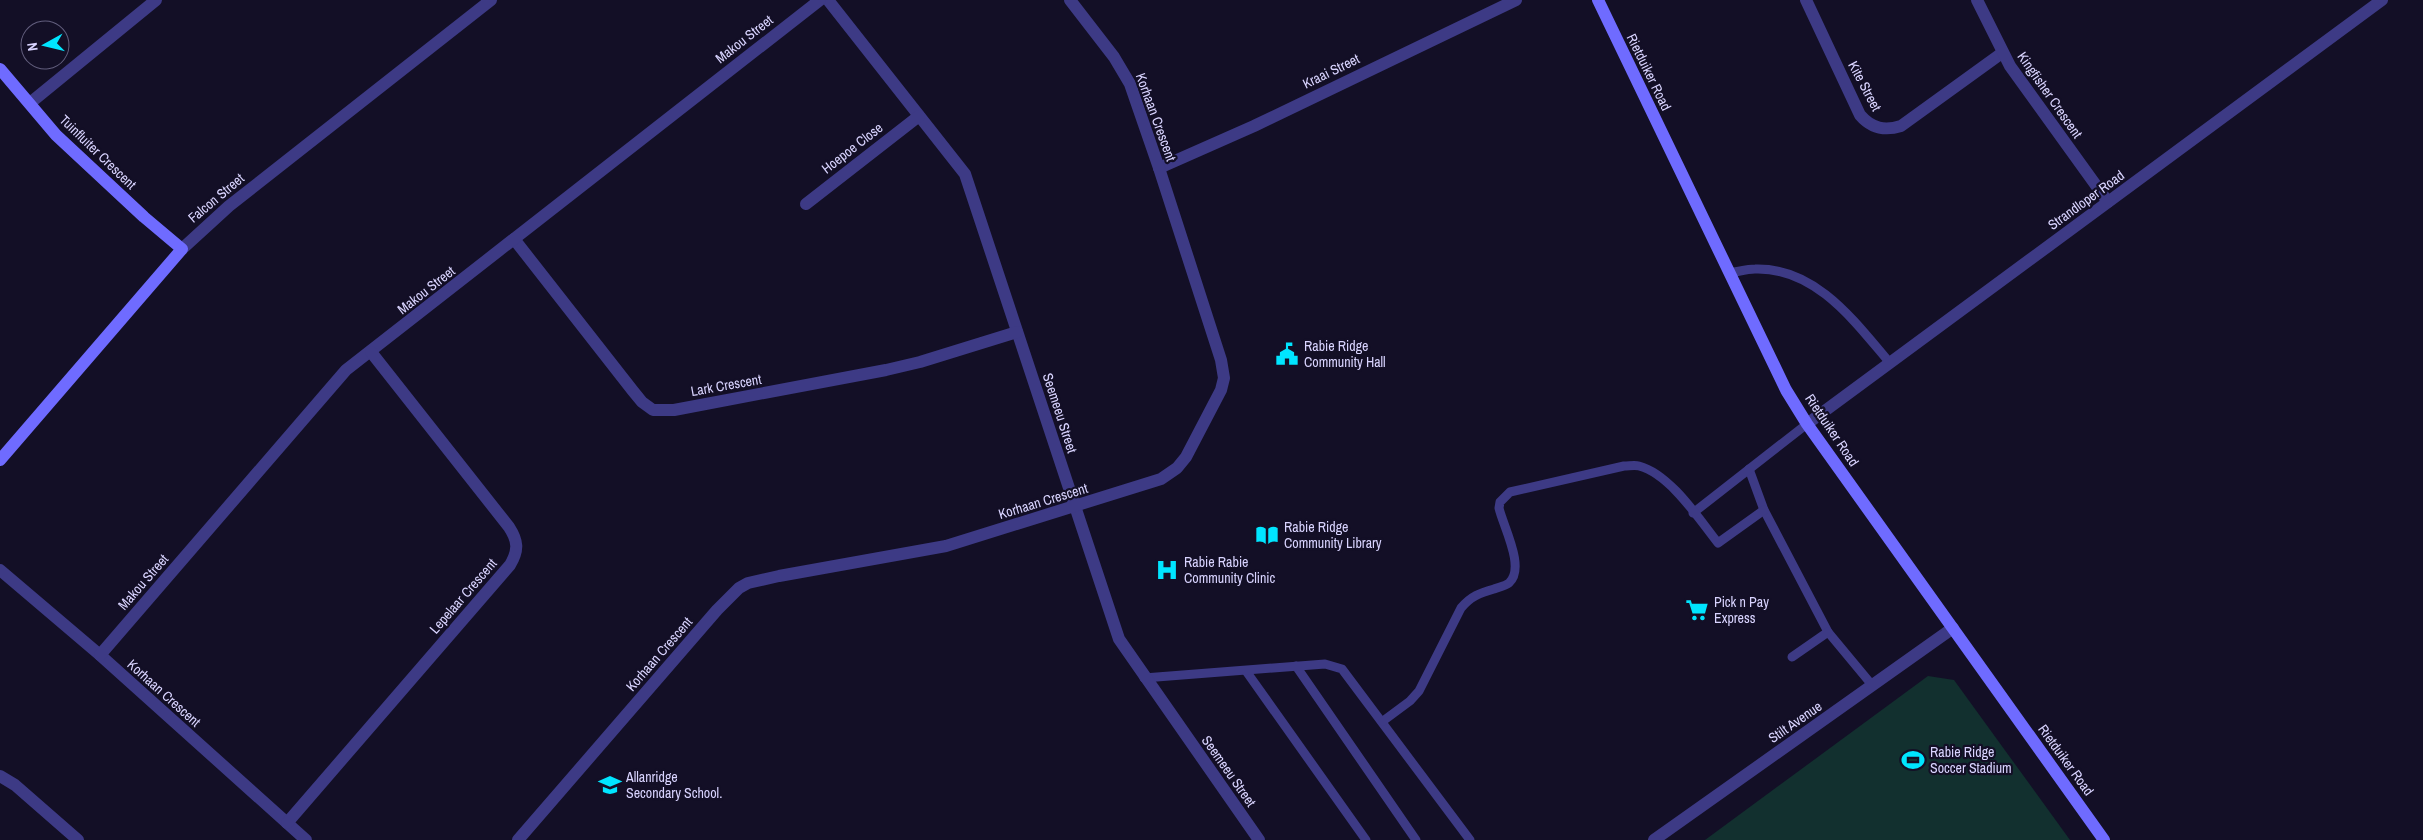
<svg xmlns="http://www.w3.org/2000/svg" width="2423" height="840" font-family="'Archivo Narrow',sans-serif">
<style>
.pitch{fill:#12302f}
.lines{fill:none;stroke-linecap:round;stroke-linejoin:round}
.lane{stroke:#3d3a85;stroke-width:9}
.street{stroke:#3d3a85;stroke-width:12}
.secondary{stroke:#6f6bff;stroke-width:12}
.labels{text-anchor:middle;stroke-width:4.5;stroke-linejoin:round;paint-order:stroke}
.street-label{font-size:14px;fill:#d9d4ff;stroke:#130f26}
.poi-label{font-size:14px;fill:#d9d4ff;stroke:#130f26;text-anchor:start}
</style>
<rect width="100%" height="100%" fill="#130f26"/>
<polygon class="pitch" points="1928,676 1954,680 2070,840 1705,840"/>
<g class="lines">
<g class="lane">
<path d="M1729 273C1737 272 1747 269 1755 269 1816 267 1855 322 1890 363"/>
<polyline points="1749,469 1764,510 1828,632 1872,685"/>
<polyline points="1693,513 1807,424"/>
<polyline points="1792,657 1828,632"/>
<polyline points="1296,666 1416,840"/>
<polyline points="1246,671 1366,840"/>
<polyline points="1144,678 1325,664 1342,669 1470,840"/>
<path d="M1383 721 1410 701 1419 691 1461 608C1471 596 1480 593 1494 589 1499 587 1505 586 1509 583 1526 568 1503 526 1499 508L1500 502 1510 492 1624 466C1629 466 1635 465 1639 466 1670 474 1699 519 1718 543L1764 510"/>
</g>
<g class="street">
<polyline points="828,0 965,174 1119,639 1259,840"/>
<path d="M1806 0 1860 115C1872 129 1885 131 1901 126L2002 53"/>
<polyline points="1977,0 2010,66 2108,202"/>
<polyline points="30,103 156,0"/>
<polyline points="1159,168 1254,126 1516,0"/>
<polyline points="806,204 919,116"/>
<polyline points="514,239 633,391 642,402 653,410 674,410 886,370 920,362 1017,332"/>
<polyline points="182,249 229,206 491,0"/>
<polyline points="1807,424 2382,0"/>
<polyline points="0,570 100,655 306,840"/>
<polyline points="100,655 346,370 820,0"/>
<polyline points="0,776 15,785 78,840"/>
<path d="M287 823 510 565C519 550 518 541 509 527L371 352"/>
<polyline points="518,840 717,610 739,588 748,583 779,576 946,546 1161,479 1177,468 1186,457 1221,390 1224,378 1221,360 1159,168 1130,84 1114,57 1070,0"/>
<polyline points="1654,840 1953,628"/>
</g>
<g class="secondary">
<polyline points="1598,0 1786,390 1807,424 2104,840"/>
<polyline points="0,69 56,135 144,217 182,249 0,460"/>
</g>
</g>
<defs>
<symbol id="civic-bare" viewBox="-9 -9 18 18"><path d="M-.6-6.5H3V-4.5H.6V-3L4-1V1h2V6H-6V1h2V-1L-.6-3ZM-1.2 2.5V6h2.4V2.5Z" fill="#00e5ff" stroke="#130f26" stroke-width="2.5" paint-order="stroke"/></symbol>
<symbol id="library-bare" viewBox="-9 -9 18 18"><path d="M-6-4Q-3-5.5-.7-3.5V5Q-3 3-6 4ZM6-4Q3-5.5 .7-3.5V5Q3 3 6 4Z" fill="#00e5ff" stroke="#130f26" stroke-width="2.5" paint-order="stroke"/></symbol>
<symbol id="hospital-bare" viewBox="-9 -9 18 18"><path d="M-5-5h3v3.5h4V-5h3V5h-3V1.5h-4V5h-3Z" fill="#00e5ff" stroke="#130f26" stroke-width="2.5" paint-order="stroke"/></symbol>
<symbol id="supermarket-bare" viewBox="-9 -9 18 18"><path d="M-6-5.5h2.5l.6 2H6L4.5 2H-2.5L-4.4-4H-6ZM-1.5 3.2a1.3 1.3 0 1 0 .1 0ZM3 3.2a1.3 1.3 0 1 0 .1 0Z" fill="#00e5ff" stroke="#130f26" stroke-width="2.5" paint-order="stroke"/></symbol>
<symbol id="stadium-bare" viewBox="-9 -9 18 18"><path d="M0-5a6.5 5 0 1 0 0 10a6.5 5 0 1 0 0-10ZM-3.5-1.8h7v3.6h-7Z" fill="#00e5ff" stroke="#130f26" stroke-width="2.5" paint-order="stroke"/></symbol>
<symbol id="school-bare" viewBox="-9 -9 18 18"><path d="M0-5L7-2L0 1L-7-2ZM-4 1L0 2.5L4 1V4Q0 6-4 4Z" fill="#00e5ff" stroke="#130f26" stroke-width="2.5" paint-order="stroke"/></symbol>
</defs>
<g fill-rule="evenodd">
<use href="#civic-bare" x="1271" y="338" width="32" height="32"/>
<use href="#library-bare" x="1251" y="519" width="32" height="32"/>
<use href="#hospital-bare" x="1151" y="554" width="32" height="32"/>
<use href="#supermarket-bare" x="1681" y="594" width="32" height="32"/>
<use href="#stadium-bare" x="1897" y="744" width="32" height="32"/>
<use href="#school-bare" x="594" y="769" width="32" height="32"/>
</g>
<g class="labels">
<g class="street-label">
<text transform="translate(744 39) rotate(-38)" y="5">Makou Street</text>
<text transform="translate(1331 71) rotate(-26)" y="5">Kraai Street</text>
<text transform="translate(1649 72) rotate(64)" y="5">Rietduiker Road</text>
<text transform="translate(1865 86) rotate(62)" y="5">Kite Street</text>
<text transform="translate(2050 95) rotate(55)" y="5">Kingfisher Crescent</text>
<text transform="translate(1156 117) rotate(70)" y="5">Korhaan Crescent</text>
<text transform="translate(852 148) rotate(-38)" y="5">Hoepoe Close</text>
<text transform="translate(98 152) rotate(44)" y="5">Tuinfluiter Crescent</text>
<text transform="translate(216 198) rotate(-40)" y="5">Falcon Street</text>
<text transform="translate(2086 200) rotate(-36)" y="5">Strandloper Road</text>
<text transform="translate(426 290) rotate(-38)" y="5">Makou Street</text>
<text transform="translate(726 385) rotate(-10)" y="5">Lark Crescent</text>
<text transform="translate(1060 413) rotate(72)" y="5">Seemeeu Street</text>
<text transform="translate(1832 430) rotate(56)" y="5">Rietduiker Road</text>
<text transform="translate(1043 501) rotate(-17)" y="5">Korhaan Crescent</text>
<text transform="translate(143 582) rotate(-49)" y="5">Makou Street</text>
<text transform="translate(463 596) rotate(-49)" y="5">Lepelaar Crescent</text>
<text transform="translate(659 654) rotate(-49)" y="5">Korhaan Crescent</text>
<text transform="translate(164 693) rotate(42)" y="5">Korhaan Crescent</text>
<text transform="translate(1795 722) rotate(-35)" y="5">Stilt Avenue</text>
<text transform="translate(2066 760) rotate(54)" y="5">Rietduiker Road</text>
<text transform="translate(1229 771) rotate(55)" y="5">Seemeeu Street</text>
</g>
<g class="poi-label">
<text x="1304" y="351">Rabie Ridge<tspan x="1304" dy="16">Community Hall</tspan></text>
<text x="1284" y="532">Rabie Ridge<tspan x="1284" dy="16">Community Library</tspan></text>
<text x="1184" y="567">Rabie Rabie<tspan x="1184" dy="16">Community Clinic</tspan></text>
<text x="1714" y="607">Pick n Pay<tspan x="1714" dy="16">Express</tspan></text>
<text x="1930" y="757">Rabie Ridge<tspan x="1930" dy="16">Soccer Stadium</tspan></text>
<text x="626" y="782">Allanridge<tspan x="626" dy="16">Secondary School.</tspan></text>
</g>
</g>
<g transform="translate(45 45) rotate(262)"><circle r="24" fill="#130f26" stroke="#625e7d"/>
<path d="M0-4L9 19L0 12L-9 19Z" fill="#00e5ff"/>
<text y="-8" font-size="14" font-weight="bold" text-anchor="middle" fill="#d9d4ff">N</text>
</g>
</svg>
